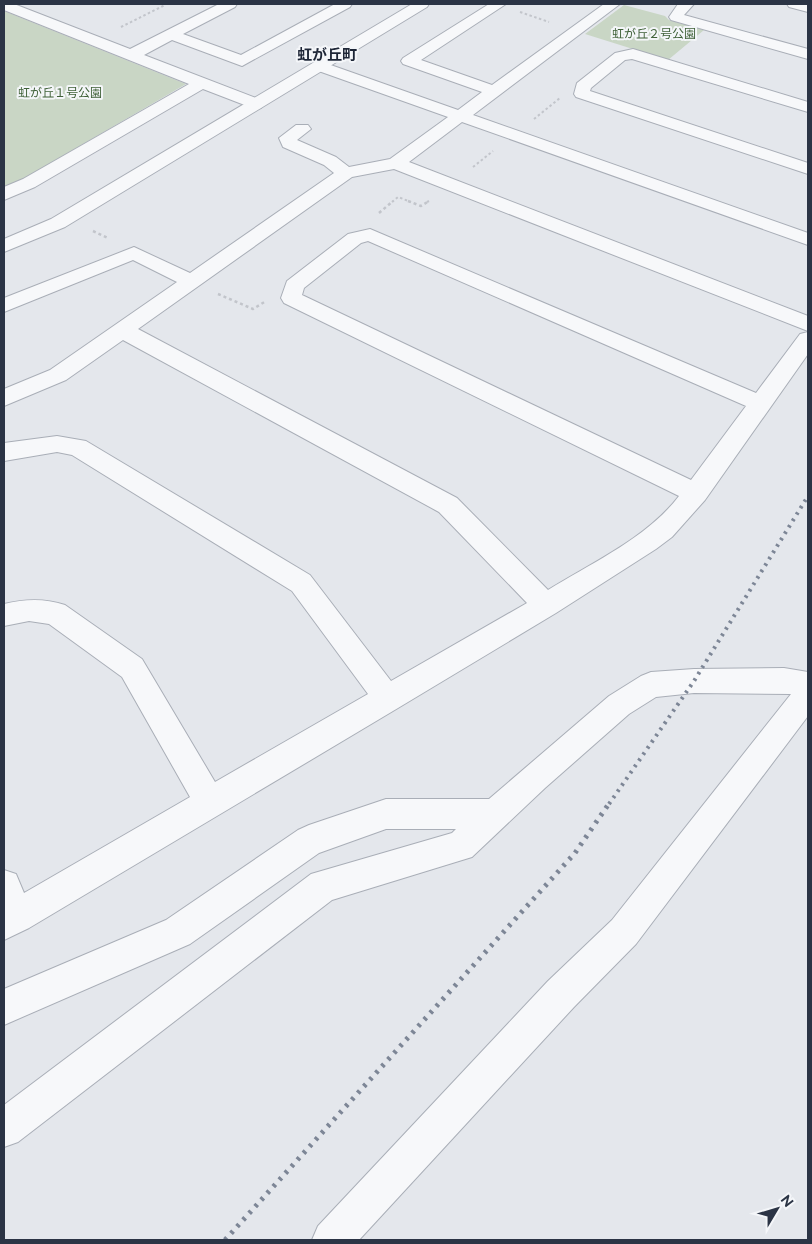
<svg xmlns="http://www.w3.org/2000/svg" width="812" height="1244" font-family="Raleway,'Noto Sans JP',sans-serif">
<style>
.green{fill:#c9d6c5}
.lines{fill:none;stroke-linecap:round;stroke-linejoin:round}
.minor-casing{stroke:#a9aeb7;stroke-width:2}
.tertiary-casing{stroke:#a9aeb7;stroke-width:2}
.path-far1{stroke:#c2c5cb;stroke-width:2;stroke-dasharray:2.5 2.5;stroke-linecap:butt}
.path{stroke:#c2c5cb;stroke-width:2.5;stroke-dasharray:3 3;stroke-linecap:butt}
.minor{fill:#f7f8fa;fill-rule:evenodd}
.tertiary{fill:#f7f8fa;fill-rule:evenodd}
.rail-far1{stroke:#7d8696;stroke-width:4;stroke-dasharray:2.5 5;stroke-linecap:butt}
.rail{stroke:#7d8696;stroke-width:5;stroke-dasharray:3 6;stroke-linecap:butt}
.labels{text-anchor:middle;stroke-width:4;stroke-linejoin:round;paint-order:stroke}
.far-park-label{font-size:12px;fill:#3f6138;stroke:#f4f6f9}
.far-quarter-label{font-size:15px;font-weight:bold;fill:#1d2536;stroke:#f4f6f9}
</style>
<rect width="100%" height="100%" fill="#e4e7ec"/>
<g class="green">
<polygon points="624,5 665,16 669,20 704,30 668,60 585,34"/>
<polygon points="4,11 186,84 23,179 4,187"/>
</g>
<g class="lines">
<defs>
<g id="minor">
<polygon points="4,4 14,4 130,49 219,4 237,4 235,7 183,34 241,55 335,4 352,4 350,7 242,66 172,40 144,55 261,100 263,104 261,108 255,109 203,89 35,187 4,200 4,187 23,179 189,84 4,10"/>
<path d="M489 4H506L421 60 492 85 604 4H620L473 115 808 233V245L462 122 409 162 808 316V331L394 169 352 177 138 329 457 498 548 590C593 562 647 538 679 496L284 303 281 298 287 281 348 234 370 229 756 393 800 334 808 332V354L705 500 672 537 656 549 556 613 398 708 29 928 4 940V870L16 874 24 893 190 797 122 677 49 624 29 621 4 626V604C25 599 44 598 65 605L142 659 215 782 368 694 292 591 72 455 57 452 4 461V443L57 436 86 441 310 575 391 681 527 603 439 512 123 340 66 380 4 406V389L50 370 177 282 133 260 4 312V298L134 247 190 273 334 173 324 165 283 147 279 138 296 125H308L311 129 297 140 336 157 349 167 390 159 448 117 313 69 311 66 313 63H325L458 110 482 92 403 64 401 61 403 58ZM368 241 746 406 691 480 302 295 304 288 361 243Z"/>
<polygon points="678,4 694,4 684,15 808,49 808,59 671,20 669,17"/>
<polygon points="787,4 808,4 808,12 789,7"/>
<polygon points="633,49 808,102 808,112 632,59 625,60 591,88 590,91 808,163 808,174 576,97 574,94 577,83 615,53"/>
<polygon points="784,668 808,672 808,716 636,944 574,1007 359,1240 312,1240 318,1226 548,981 612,920 791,694 694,693 656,697 629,714 545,788 472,857 332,900 18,1142 4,1147 4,1105 311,874 452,833 456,829 386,829 319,853 190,944 4,1025 4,989 166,920 298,830 309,825 386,799 489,799 609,696 641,676 651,672 694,669"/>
</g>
<polygon id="tertiary" points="412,4 429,4 427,7 65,227 4,252 4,239 51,219"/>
</defs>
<use href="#minor" class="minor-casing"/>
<use href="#tertiary" class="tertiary-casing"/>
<g class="path-far1">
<polyline points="520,12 549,22"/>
<polyline points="121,27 165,5"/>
<polyline points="534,119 560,98"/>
<polyline points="473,167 493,151"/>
<polyline points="392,202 398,197 411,202"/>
<polyline points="427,202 429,201"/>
</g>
<g class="path">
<polyline points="408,201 421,206 429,201"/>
<polyline points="379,213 393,201"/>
<polyline points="93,231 108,238"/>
<polyline points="218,294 253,309 266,301"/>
</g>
<use href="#minor" class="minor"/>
<use href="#tertiary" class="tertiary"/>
<polyline class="rail-far1" points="609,804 694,681 808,496"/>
<polyline class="rail" points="225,1240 575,853 610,802"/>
</g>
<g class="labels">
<g class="far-park-label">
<text x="654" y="38">虹が丘２号公園</text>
<text x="60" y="97">虹が丘１号公園</text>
</g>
<g class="far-quarter-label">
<text x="327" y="60">虹が丘町</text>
</g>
</g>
<rect width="812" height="1244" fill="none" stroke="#2b3445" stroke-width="10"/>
<g transform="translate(777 1209) rotate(52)" stroke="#f4f6f9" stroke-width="4" paint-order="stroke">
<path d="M0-4L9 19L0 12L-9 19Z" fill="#2b3445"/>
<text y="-8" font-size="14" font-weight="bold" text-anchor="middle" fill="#2b3445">N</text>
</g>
</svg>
